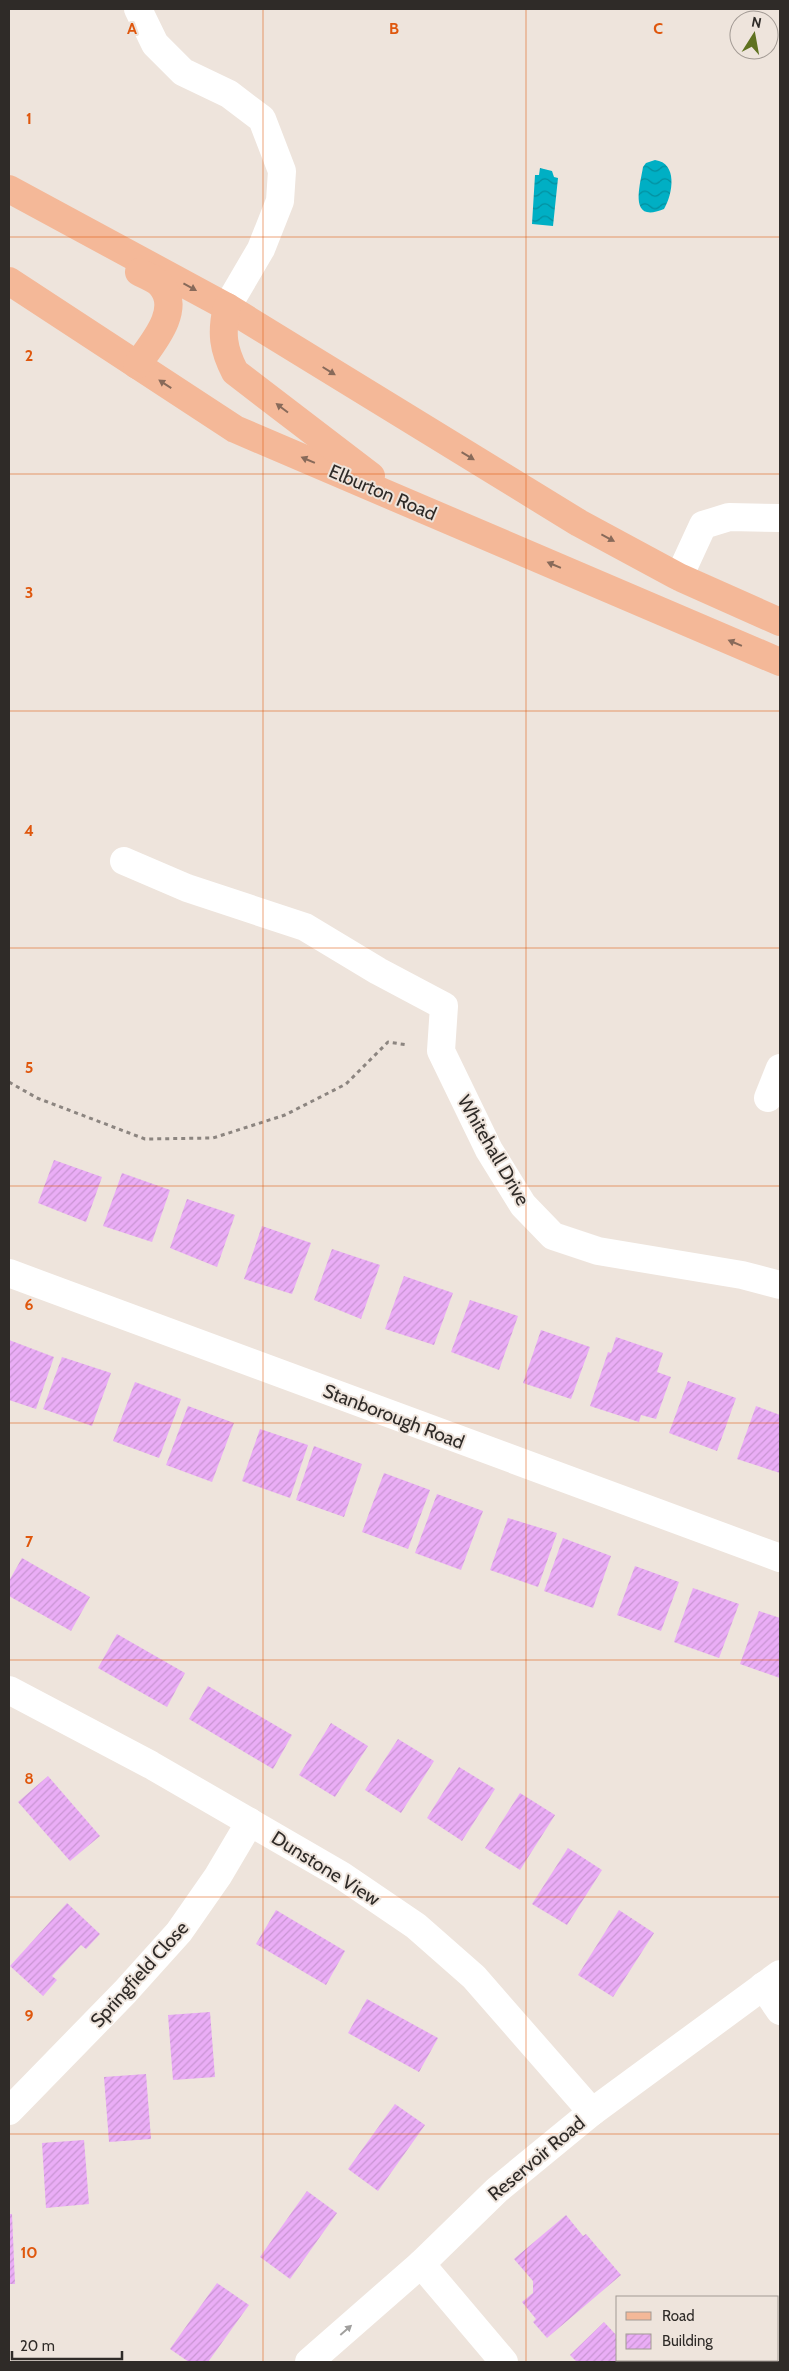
<svg xmlns="http://www.w3.org/2000/svg" width="789" height="2371" font-family="Cabin,sans-serif">
<style>
.water{fill:url(#water-waves)}
.building{fill:url(#building-hatch)}
.lines{fill:none;stroke-linecap:round;stroke-linejoin:round}
.path{stroke:#8c8580;stroke-width:3;stroke-dasharray:4 4;stroke-linecap:butt}
.minor{stroke:#fff;stroke-width:28}
.major{stroke:#f4b898;stroke-width:28}
.oneway{fill:#886a5a}
.oneway2{fill:#a1a09e}
.grid{fill:none;stroke:#df570d;stroke-width:1;stroke-opacity:0.55}
.labels{text-anchor:middle;stroke-width:4;stroke-linejoin:round;paint-order:stroke}
.street-label{font-size:19px;fill:#2f2b28;stroke:#eee4dc}
.grid-label{font-size:16px;text-anchor:middle;font-weight:bold;fill:#df570d;stroke:#eee4dc;stroke-width:4;stroke-linejoin:round;paint-order:stroke}
</style>
<defs>
<pattern id="water-waves" width="16" height="10" patternUnits="userSpaceOnUse" patternTransform="scale(1.25)"><rect width="16" height="10" fill="#00afc4"/><path d="M0 5q4-4 8 0t8 0" fill="none" stroke="#038f9f"/></pattern>
<pattern id="building-hatch" width="6" height="6" patternUnits="userSpaceOnUse" patternTransform="scale(1.25)"><rect width="6" height="6" fill="#eaadf6"/><path d="M-1 1l2-2M0 6l6-6M5 7l2-2" fill="none" stroke="#c995d3"/></pattern>
</defs>
<rect width="100%" height="100%" fill="#eee4dc"/>
<g class="water">
<path d="M655 160C678 163 673 194 664 209 628 224 640 186 643 167L646 163Z"/>
<polygon points="540,168 552,171 554,177 558,178 553,226 532,224 535,175 539,175"/>
</g>
<g class="building">
<polygon points="54,1160 102,1177 86,1222 38,1203"/>
<polygon points="122,1173 170,1190 152,1242 103,1226"/>
<polygon points="187,1199 235,1215 217,1267 170,1248"/>
<polygon points="262,1226 311,1243 292,1294 244,1279"/>
<polygon points="332,1249 380,1265 361,1319 314,1300"/>
<polygon points="404,1276 453,1293 434,1345 385,1329"/>
<polygon points="470,1300 518,1316 499,1370 451,1352"/>
<polygon points="541,1330 590,1347 571,1399 523,1383"/>
<polygon points="616,1337 663,1353 657,1372 671,1377 656,1419 641,1415 639,1422 590,1406 608,1352 611,1353"/>
<polygon points="9,1340 54,1357 36,1409 9,1400"/>
<polygon points="62,1357 111,1373 92,1426 43,1409"/>
<polygon points="688,1381 736,1398 717,1451 669,1433"/>
<polygon points="135,1382 181,1399 159,1458 113,1441"/>
<polygon points="188,1406 234,1423 212,1482 166,1465"/>
<polygon points="756,1406 780,1415 780,1473 737,1459"/>
<polygon points="260,1429 308,1445 290,1498 242,1481"/>
<polygon points="314,1446 362,1464 344,1517 296,1500"/>
<polygon points="384,1473 430,1490 408,1549 362,1532"/>
<polygon points="437,1494 483,1511 461,1570 415,1553"/>
<polygon points="508,1518 557,1533 538,1587 490,1570"/>
<polygon points="563,1538 611,1556 593,1608 544,1591"/>
<polygon points="22,1558 90,1597 71,1631 9,1596 9,1581"/>
<polygon points="635,1566 679,1582 661,1631 617,1615"/>
<polygon points="693,1588 739,1604 719,1658 674,1642"/>
<polygon points="759,1611 780,1618 780,1678 740,1664"/>
<polygon points="117,1634 185,1673 167,1707 98,1668"/>
<polygon points="208,1686 292,1735 273,1769 189,1719"/>
<polygon points="331,1723 368,1746 335,1797 299,1775"/>
<polygon points="398,1739 434,1761 401,1813 365,1790"/>
<polygon points="459,1767 495,1789 462,1841 427,1818"/>
<polygon points="48,1776 100,1836 70,1861 18,1802"/>
<polygon points="520,1793 555,1815 520,1870 485,1848"/>
<polygon points="568,1848 602,1870 567,1925 532,1904"/>
<polygon points="67,1903 100,1934 86,1949 81,1945 67,1960 52,1976 57,1980 43,1996 10,1966"/>
<polygon points="276,1910 345,1951 326,1985 256,1944"/>
<polygon points="619,1910 654,1933 613,1997 578,1975"/>
<polygon points="367,1999 438,2038 419,2072 348,2033"/>
<polygon points="210,2012 215,2077 173,2080 168,2015"/>
<polygon points="146,2074 151,2139 109,2142 104,2077"/>
<polygon points="395,2104 425,2125 378,2191 348,2169"/>
<polygon points="84,2140 89,2204 46,2208 42,2143"/>
<polygon points="307,2191 337,2213 290,2279 260,2257"/>
<polygon points="9,2214 12,2214 15,2284 9,2284"/>
<polygon points="566,2215 583,2236 586,2234 621,2275 547,2338 533,2322 536,2319 522,2302 533,2293 533,2281 514,2259"/>
<polygon points="217,2283 249,2305 208,2362 189,2362 170,2349"/>
<polygon points="604,2322 618,2337 618,2360 641,2360 638,2362 577,2362 570,2355"/>
</g>
<g class="lines">
<polyline class="path" points="9,1082 37,1098 145,1139 213,1138 285,1115 346,1084 388,1042 408,1045"/>
<g class="minor">
<polyline points="138,9 155,44 183,72 229,94 262,119 282,171 280,201 261,249 227,307"/>
<polyline points="679,577 703,525 729,517 780,518"/>
<polyline points="124,861 187,888 305,927 378,971 444,1006 441,1051 489,1150 523,1205 553,1236 598,1251 742,1275 780,1285"/>
<polyline points="768,1098 780,1068"/>
<polyline points="9,1273 780,1558"/>
<polyline points="9,1690 151,1765 341,1875 416,1926 474,1977 592,2112"/>
<polyline points="763,1986 780,2011"/>
<polyline points="9,2111 125,1992 179,1932 218,1876 250,1822"/>
<polyline points="421,2264 504,2362"/>
<polyline points="309,2362 421,2264 497,2190 592,2112 780,1974"/>
</g>
<g class="major">
<polyline points="9,189 227,307 579,523 679,577 780,622"/>
<polyline points="9,281 235,429 780,662"/>
<path d="M227 307C221 333 223 349 235 372L371 476"/>
<path d="M137 365C151 345 184 309 160 284 155 279 145 275 139 272"/>
</g>
</g>
<defs><path id="oneway-solid" d="M-6-.8H1V-3.2L6.5 0L1 3.2V.8H-6Z" transform="scale(1.25)"/></defs>
<g class="oneway">
<use href="#oneway-solid" transform="translate(190 287) rotate(29)"/>
<use href="#oneway-solid" transform="translate(329 371) rotate(32)"/>
<use href="#oneway-solid" transform="translate(165 384) rotate(-147)"/>
<use href="#oneway-solid" transform="translate(282 408) rotate(-143)"/>
<use href="#oneway-solid" transform="translate(468 456) rotate(31)"/>
<use href="#oneway-solid" transform="translate(308 460) rotate(-157)"/>
<use href="#oneway-solid" transform="translate(608 538) rotate(28)"/>
<use href="#oneway-solid" transform="translate(554 565) rotate(-157)"/>
<use href="#oneway-solid" transform="translate(735 643) rotate(-157)"/>
</g>
<use class="oneway2" href="#oneway-solid" transform="translate(346 2330) rotate(-41)"/>
<path class="grid" d="M263 9V2362M526 9V2362M9 237H780M9 474H780M9 711H780M9 948H780M9 1186H780M9 1423H780M9 1660H780M9 1897H780M9 2134H780"/>
<g class="labels">
<g class="street-label">
<text transform="translate(383 492) rotate(23)" y="7">Elburton Road</text>
<text transform="translate(494 1150) rotate(60)" y="7">Whitehall Drive</text>
<text transform="translate(394 1416) rotate(21)" y="7">Stanborough Road</text>
<text transform="translate(326 1868) rotate(32)" y="7">Dunstone View</text>
<text transform="translate(139 1974) rotate(-48)" y="7">Springfield Close</text>
<text transform="translate(536 2158) rotate(-40)" y="7">Reservoir Road</text>
</g>
</g>
<g class="grid-label">
<text x="132" y="34">A</text>
<text x="394" y="34">B</text>
<text x="658" y="34">C</text>
<text x="29" y="124">1</text>
<text x="29" y="361">2</text>
<text x="29" y="598">3</text>
<text x="29" y="836">4</text>
<text x="29" y="1073">5</text>
<text x="29" y="1310">6</text>
<text x="29" y="1547">7</text>
<text x="29" y="1784">8</text>
<text x="29" y="2021">9</text>
<text x="29" y="2258">10</text>
</g>
<rect width="789" height="2371" fill="none" stroke="#2f2b28" stroke-width="20"/>
<rect x="616" y="2296" width="162" height="65" fill="#eee4dc" stroke="#a29a94"/>
<rect x="626" y="2312" width="25" height="8" fill="#f4b898" stroke="#a29a94"/>
<text x="662" y="2321" font-size="15" fill="#2f2b28">Road</text>
<rect x="626" y="2334" width="25" height="15" fill="url(#building-hatch)" stroke="#a29a94"/>
<text x="662" y="2346" font-size="15" fill="#2f2b28">Building</text>
<g transform="translate(754 35) rotate(11)"><circle r="24" fill="#eee4dc" stroke="#a29a94"/>
<path d="M0-4L9 19L0 12L-9 19Z" fill="#5f7220"/>
<text y="-8" font-size="14" font-weight="bold" text-anchor="middle" fill="#2f2b28">N</text>
</g>
<path d="M12 2351v8h110v-8" fill="none" stroke="#2f2b28" stroke-width="2.5"/>
<text x="20" y="2351" font-size="15" fill="#2f2b28" stroke="#eee4dc" stroke-width="4" paint-order="stroke">20 m</text>
</svg>
